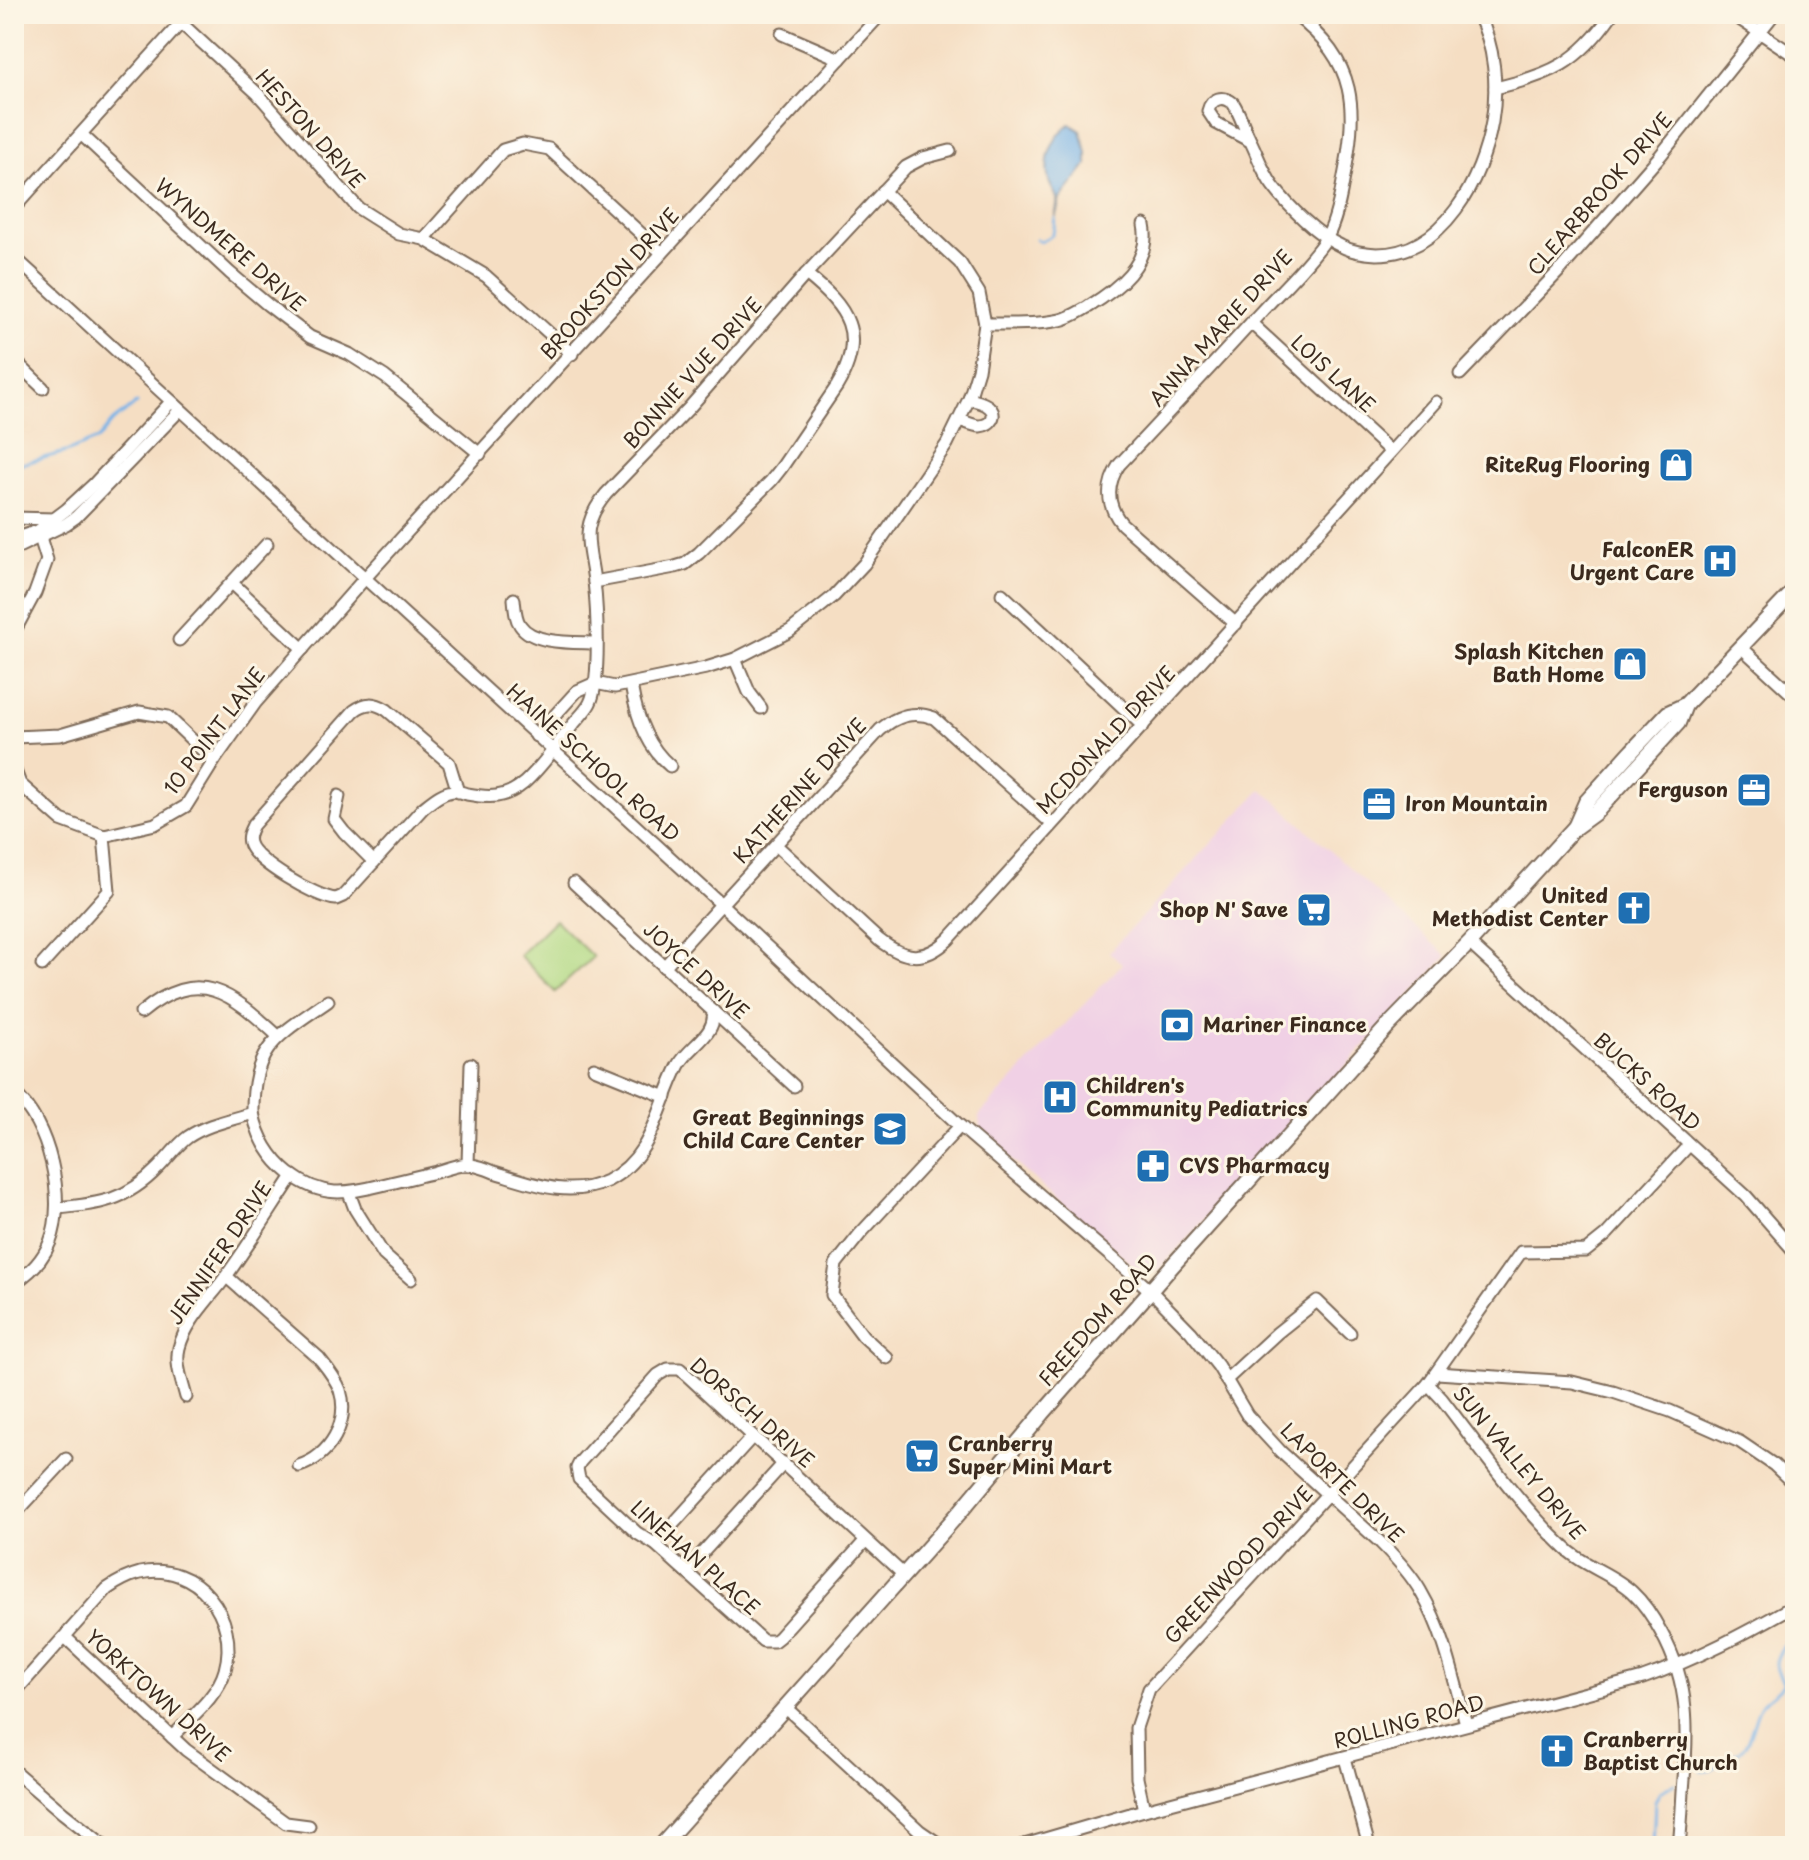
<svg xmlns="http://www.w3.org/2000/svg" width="1809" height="1860" font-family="'Playpen Sans',sans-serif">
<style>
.built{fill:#f0d0e5}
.green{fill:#b1d983;stroke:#768250;stroke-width:2}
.water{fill:#77b2e8;stroke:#596e83;stroke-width:2}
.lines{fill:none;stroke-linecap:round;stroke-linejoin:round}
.stream{stroke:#77b2e8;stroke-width:3}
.minor-casing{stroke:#7c6958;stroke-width:15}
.major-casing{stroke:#7c6958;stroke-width:18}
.minor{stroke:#fff;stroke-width:11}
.major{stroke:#fff;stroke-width:14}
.labels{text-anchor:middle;stroke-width:6;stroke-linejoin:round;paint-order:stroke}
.street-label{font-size:20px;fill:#3b2a1e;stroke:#fcf5e5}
.poi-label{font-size:20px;font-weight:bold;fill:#3b2a1e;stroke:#fcf5e5;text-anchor:end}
</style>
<rect width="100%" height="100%" fill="#fcf5e5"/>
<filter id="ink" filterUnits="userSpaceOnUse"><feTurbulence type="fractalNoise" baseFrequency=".0125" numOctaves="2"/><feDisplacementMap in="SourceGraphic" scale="16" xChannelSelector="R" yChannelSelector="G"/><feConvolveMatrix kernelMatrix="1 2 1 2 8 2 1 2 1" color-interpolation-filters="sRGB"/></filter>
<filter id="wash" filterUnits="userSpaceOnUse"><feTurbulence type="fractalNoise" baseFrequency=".006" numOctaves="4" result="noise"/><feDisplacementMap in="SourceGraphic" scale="32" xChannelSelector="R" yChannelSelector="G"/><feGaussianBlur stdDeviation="1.8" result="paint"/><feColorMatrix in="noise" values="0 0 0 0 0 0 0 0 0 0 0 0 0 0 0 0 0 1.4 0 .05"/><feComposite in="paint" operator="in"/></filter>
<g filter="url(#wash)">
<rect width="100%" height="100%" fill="#f5dec3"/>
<polygon class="built" points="1262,789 1447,956 1160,1268 1155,1271 1142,1270 1134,1266 983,1135 980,1129 979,1117 982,1112 1122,964 1109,952"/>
<polygon class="green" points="555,920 593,957 555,992 519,955"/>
<path class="water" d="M1070 124 1081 131 1087 153V165L1060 199 1055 218C1056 213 1058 204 1057 199 1056 193 1050 187 1049 181 1043 160 1053 136 1070 124Z"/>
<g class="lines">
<g class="stream">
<path d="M1036 239 1040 241C1057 236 1053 231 1055 218"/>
<polyline points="14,463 21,464 66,452 98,439 113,421 137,403"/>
<path d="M1701 1770C1713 1771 1715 1767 1723 1760 1728 1757 1735 1755 1740 1751 1753 1740 1752 1719 1761 1705 1768 1696 1778 1693 1784 1683 1781 1678 1775 1670 1776 1663 1777 1653 1787 1641 1795 1635"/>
<polyline points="1653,1846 1655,1801 1660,1792 1674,1784"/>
</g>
</g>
</g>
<g filter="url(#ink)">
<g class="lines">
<defs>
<g id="minor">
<polyline points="1732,14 1795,56"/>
<polyline points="181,23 258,94 358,208 399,234 424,239"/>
<polyline points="1310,27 1321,14"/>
<polyline points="782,34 840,59"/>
<path d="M1495 88C1551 75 1578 63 1612 14"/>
<polyline points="82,135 230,273 268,305 310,337 349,354 385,377 480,454"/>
<path d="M1250 141 1216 123 1208 111C1211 98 1223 95 1233 103 1241 115 1244 129 1251 142 1258 156 1263 173 1273 186 1288 206 1318 236 1341 246 1352 252 1365 253 1377 254 1444 254 1482 179 1492 122 1498 86 1495 46 1478 14"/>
<polyline points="14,208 189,14"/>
<path d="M14 257 721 904 960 1126 1151 1291 1191 1332 1218 1366 1247 1415 1281 1452 1381 1543C1396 1558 1411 1574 1421 1592 1445 1633 1454 1680 1466 1724"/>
<polyline points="1251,323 1390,451"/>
<path d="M985 324C1007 324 1039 325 1060 320 1070 318 1079 312 1088 307 1116 290 1152 263 1144 225"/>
<polyline points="572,354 486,276 424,239 503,150 523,144 549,149 662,253"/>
<polyline points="14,360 43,388"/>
<polyline points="1460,374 1561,269 1660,156 1774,14"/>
<path d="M959 420C966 422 974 426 980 426 991 425 998 415 989 407 984 402 976 401 969 399"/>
<polyline points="14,518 55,519"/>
<polyline points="14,539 38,531 66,510 94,484 171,402"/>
<polyline points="14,549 66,524 76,517 180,410"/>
<path d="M594 582 675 567 685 564 699 553 771 481 782 467 837 386C867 335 848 307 806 274"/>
<polyline points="232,583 303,649"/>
<polyline points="1002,594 1143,726"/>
<path d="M514 599C515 608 515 618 520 625 533 645 575 642 596 643"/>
<path d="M1236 624 1122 524C1106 505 1106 485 1119 465 1166 415 1214 364 1260 313 1282 289 1307 266 1325 240 1335 226 1340 199 1343 182 1358 107 1358 63 1294 14"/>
<polyline points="14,632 35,593 47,560 38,531"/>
<polyline points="179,640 267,544"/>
<polyline points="1741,647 1795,697"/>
<polyline points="735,659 749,692 761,708"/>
<polyline points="595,683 615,687 706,668 735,659 790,631 834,596 864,564 947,444 969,399 978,370 985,324 979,293 960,263 883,191"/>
<path d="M631 685C636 715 646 746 670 766"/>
<polyline points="536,736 577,691 595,683"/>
<polyline points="14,737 60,735 139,712 168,717 214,761"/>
<polyline points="14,768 20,784 61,820 104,836"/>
<path d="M458 792 449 763 387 710C374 702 366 702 354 711L253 825C250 831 247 836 249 843 253 861 317 898 336 899L343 896 423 808C432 801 443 791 455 791 459 791 463 793 467 794 489 798 505 799 524 783 542 767 556 746 571 727 577 719 586 711 590 703 601 681 597 607 594 581 589 543 579 527 606 494L689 408 806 274 906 167 923 158 950 151"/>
<polyline points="339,796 334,819 344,832 374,862"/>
<polyline points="104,836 155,824 186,806 214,761 256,702 365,578 881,14"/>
<path d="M776 845 879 940C904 959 924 963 949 939L1436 402"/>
<polyline points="574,883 794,1086"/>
<polyline points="1469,943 1746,1196 1795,1252"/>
<polyline points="42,965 109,891 104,836"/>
<path d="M664 967 880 730C896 716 913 710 934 718L1052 824"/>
<path d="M141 1013C199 965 231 993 278 1036"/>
<polyline points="594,1068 666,1097"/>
<path d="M14 1093C49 1122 67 1200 50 1242 43 1260 30 1273 14 1283"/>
<path d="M253 1113C252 1046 278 1036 328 1001"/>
<polyline points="468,1164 471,1064"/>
<polyline points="349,1193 355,1209 384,1255 411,1279"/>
<path d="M57 1208C100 1204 126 1201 158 1168 168 1158 177 1145 188 1137 207 1124 231 1120 253 1113 258 1137 270 1158 290 1174 322 1198 346 1194 382 1185 400 1181 418 1176 436 1172 446 1169 461 1163 471 1165 479 1166 487 1169 494 1172 531 1183 569 1199 607 1181 654 1157 657 1107 679 1065 689 1046 717 1035 713 1011"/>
<path d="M227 1277 319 1358C327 1368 335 1377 340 1390 350 1422 330 1456 299 1466"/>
<polyline points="887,1358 863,1336 832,1295 836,1264 860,1234 960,1126"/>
<polyline points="1437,1373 1572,1382 1613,1392 1670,1411 1740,1442 1774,1465 1795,1485"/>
<polyline points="1226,1380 1277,1333 1317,1301 1350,1333"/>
<path d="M1428 1384 1442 1399C1480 1448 1517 1502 1562 1545 1582 1566 1612 1573 1632 1592 1645 1604 1653 1617 1661 1632 1691 1685 1688 1733 1683 1791 1682 1810 1681 1828 1679 1846"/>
<path d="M186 1397C182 1381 175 1364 179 1348 186 1320 211 1298 227 1275 250 1243 271 1209 293 1176"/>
<polyline points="14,1515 66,1459"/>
<polyline points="866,1540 779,1637 774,1641 763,1641 655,1544 637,1533 579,1479 577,1468 580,1462 658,1375 668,1369 680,1369 904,1575"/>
<polyline points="655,1544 753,1436"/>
<polyline points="686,1571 784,1463"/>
<polyline points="65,1637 186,1750 286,1823 309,1826"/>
<path d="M14 1693 107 1589C117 1582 128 1576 140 1573 197 1561 240 1617 225 1670 218 1696 191 1717 172 1737"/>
<polyline points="786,1708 920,1831 942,1846"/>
<polyline points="1345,1758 1369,1846"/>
<polyline points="14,1771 63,1813 105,1846"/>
<polyline points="1144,1810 1137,1778 1136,1728 1149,1689 1428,1384 1521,1252 1586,1251 1606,1235 1689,1145"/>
<path d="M1021 1846 1144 1810 1643 1678C1697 1659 1746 1633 1795 1605"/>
</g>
<g id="major">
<polyline points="1576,825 1586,802 1632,751 1668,713 1685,705 1795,590"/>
<polyline points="661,1846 960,1512 1043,1413 1172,1266 1386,1028 1469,943 1574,828 1596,812 1678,723 1685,705"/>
</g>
</defs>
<use href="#minor" class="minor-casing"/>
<use href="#major" class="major-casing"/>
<use href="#minor" class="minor"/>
<use href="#major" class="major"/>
</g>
</g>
<defs>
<symbol id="shop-square" viewBox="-11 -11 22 22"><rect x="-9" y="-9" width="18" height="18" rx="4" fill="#1f6fb2" stroke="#fcf5e5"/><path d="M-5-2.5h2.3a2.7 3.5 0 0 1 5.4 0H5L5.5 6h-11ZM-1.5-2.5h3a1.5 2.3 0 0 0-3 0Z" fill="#fff"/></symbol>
<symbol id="hospital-square" viewBox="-11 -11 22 22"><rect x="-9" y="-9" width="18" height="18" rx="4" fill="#1f6fb2" stroke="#fcf5e5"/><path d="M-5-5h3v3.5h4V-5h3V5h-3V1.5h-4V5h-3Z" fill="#fff"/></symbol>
<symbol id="office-square" viewBox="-11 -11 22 22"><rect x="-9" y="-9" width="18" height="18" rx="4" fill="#1f6fb2" stroke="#fcf5e5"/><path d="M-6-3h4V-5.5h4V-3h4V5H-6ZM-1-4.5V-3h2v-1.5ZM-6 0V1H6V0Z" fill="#fff"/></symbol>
<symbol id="church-square" viewBox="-11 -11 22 22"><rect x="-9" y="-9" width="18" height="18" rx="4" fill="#1f6fb2" stroke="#fcf5e5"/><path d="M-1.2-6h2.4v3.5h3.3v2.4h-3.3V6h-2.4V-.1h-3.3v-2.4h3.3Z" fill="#fff"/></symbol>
<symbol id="supermarket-square" viewBox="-11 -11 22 22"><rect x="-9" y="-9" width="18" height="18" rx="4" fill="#1f6fb2" stroke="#fcf5e5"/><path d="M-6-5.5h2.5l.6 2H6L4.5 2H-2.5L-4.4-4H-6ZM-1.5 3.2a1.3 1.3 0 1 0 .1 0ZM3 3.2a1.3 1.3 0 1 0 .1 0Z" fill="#fff"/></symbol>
<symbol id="bank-square" viewBox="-11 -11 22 22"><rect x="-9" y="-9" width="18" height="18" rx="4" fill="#1f6fb2" stroke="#fcf5e5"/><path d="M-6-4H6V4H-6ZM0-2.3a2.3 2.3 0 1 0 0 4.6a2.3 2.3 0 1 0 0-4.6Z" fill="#fff"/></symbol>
<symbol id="school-square" viewBox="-11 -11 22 22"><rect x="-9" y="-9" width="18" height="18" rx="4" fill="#1f6fb2" stroke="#fcf5e5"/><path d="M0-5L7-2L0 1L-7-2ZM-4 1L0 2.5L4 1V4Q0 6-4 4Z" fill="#fff"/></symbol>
<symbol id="pharmacy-square" viewBox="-11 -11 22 22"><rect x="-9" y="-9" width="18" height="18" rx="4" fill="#1f6fb2" stroke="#fcf5e5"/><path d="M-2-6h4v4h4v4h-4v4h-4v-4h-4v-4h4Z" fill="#fff"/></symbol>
</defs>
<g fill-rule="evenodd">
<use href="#shop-square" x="1656" y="445" width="40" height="40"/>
<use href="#hospital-square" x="1700" y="541" width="40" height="40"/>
<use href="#shop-square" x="1610" y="644" width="40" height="40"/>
<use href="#office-square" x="1734" y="770" width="40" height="40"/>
<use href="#office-square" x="1359" y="784" width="40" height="40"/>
<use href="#church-square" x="1614" y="888" width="40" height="40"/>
<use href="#supermarket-square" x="1294" y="890" width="40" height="40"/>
<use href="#bank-square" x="1157" y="1005" width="40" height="40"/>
<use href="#hospital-square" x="1040" y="1077" width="40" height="40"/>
<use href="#school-square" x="870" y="1109" width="40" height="40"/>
<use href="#pharmacy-square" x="1133" y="1146" width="40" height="40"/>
<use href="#supermarket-square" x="902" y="1436" width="40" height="40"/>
<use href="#church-square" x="1537" y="1731" width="40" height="40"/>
</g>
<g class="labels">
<g class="street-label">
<text transform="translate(310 129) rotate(48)" y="7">HESTON DRIVE</text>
<text transform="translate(1600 194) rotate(-49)" y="7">CLEARBROOK DRIVE</text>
<text transform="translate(230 245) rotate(41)" y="7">WYNDMERE DRIVE</text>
<text transform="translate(610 284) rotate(-48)" y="7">BROOKSTON DRIVE</text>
<text transform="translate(1221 328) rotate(-48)" y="7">ANNA MARIE DRIVE</text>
<text transform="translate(693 373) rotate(-48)" y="7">BONNIE VUE DRIVE</text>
<text transform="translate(1333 374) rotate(42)" y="7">LOIS LANE</text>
<text transform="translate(215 731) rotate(-53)" y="7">10 POINT LANE</text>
<text transform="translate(1106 740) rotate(-47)" y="7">MCDONALD DRIVE</text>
<text transform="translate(593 763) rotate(42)" y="7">HAINE SCHOOL ROAD</text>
<text transform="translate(800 791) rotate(-48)" y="7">KATHERINE DRIVE</text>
<text transform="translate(696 971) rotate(42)" y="7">JOYCE DRIVE</text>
<text transform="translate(1647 1082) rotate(42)" y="7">BUCKS ROAD</text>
<text transform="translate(220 1253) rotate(-56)" y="7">JENNIFER DRIVE</text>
<text transform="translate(1098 1320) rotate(-49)" y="7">FREEDOM ROAD</text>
<text transform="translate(752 1413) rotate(41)" y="7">DORSCH DRIVE</text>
<text transform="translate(1519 1463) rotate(50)" y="7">SUN VALLEY DRIVE</text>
<text transform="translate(1342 1483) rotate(44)" y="7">LAPORTE DRIVE</text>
<text transform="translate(695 1558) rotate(41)" y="7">LINEHAN PLACE</text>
<text transform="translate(1239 1565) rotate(-47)" y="7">GREENWOOD DRIVE</text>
<text transform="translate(158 1696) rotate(42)" y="7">YORKTOWN DRIVE</text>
<text transform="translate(1409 1722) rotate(-15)" y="7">ROLLING ROAD</text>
</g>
<g class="poi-label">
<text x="1650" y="472">RiteRug Flooring</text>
<text x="1694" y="557">FalconER<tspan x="1694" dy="23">Urgent Care</tspan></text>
<text x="1604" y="659">Splash Kitchen<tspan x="1604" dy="23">Bath Home</tspan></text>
<text x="1728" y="797">Ferguson</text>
<text x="1405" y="811" text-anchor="start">Iron Mountain</text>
<text x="1608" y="903">United<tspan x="1608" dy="23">Methodist Center</tspan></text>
<text x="1288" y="917">Shop N' Save</text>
<text x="1203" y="1032" text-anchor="start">Mariner Finance</text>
<text x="1086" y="1093" text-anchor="start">Children's<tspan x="1086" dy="23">Community Pediatrics</tspan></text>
<text x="864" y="1125">Great Beginnings<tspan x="864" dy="23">Child Care Center</tspan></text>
<text x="1179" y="1173" text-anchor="start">CVS Pharmacy</text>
<text x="948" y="1451" text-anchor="start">Cranberry<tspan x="948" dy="23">Super Mini Mart</tspan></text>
<text x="1583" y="1747" text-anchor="start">Cranberry<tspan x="1583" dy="23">Baptist Church</tspan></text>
</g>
</g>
<rect width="1809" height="1860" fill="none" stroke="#fcf5e5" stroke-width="48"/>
</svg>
